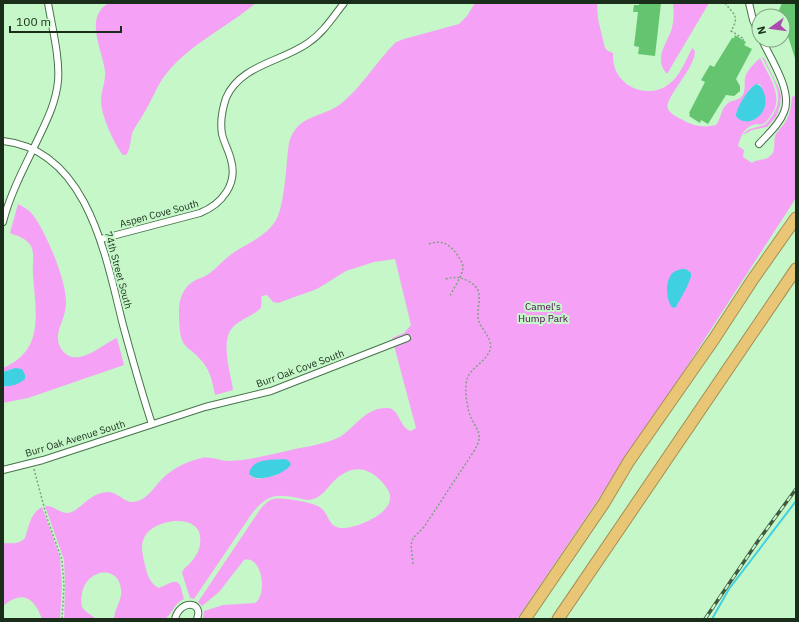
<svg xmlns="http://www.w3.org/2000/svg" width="799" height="622" font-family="'IBM Plex Sans',sans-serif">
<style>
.green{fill:#f5a2f6;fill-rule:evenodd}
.water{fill:#3fd1e1}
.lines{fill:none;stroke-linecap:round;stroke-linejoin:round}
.stream{stroke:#3fd1e1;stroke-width:2}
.building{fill:#64c46f}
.street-casing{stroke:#47734b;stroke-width:8}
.highway-casing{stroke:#a19056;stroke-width:13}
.path{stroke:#7ea280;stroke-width:1.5;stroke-dasharray:2 2;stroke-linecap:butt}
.street{stroke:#fff;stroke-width:6}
.highway{stroke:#e9c676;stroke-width:11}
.rail-casing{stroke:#415b42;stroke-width:3.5}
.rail{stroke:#c6f7c9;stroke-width:2;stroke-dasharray:6;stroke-linecap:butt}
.labels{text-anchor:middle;stroke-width:4;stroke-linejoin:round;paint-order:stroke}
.street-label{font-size:10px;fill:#1a2d1b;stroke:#c6f7c9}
.park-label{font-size:10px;fill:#510054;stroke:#c6f7c9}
</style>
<rect width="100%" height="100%" fill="#c6f7c9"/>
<g class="green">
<path d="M109 3H256C226 28 186 46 163 78 155 90 151 102 144 113 141 119 136 125 133 131 130 138 131 149 126 155H123C114 144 101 115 101 101 101 91 106 81 105 71 103 54 89 26 100 11 102 7 106 5 109 3Z"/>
<path d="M475 3H597L598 19 605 48 608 51 613 53C613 59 613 65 616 71 625 90 651 98 669 84 680 76 686 60 692 48L695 51C695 69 663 99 668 109 670 114 679 118 683 120 692 126 706 128 716 125 721 119 721 108 728 103 732 100 738 101 742 96 746 91 744 84 745 78 747 70 754 64 760 58 768 75 785 97 771 115 769 118 766 123 763 124 761 125 758 124 756 124 744 127 741 135 738 146L744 150 743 157 752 163C757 159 764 161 769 157 777 151 773 145 775 137 776 132 781 128 784 124 790 115 791 107 792 97L796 95V198L658 411 517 619H203L204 611 223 605 255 603C268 594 262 555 244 560L219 592 202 606 198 602 259 511C263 506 267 501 273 499 282 497 313 502 321 508 329 514 328 527 341 528 355 529 389 515 390 499 391 493 387 488 383 483 367 465 350 465 333 482 327 488 322 497 313 499 308 501 303 499 298 498 275 494 269 494 253 512L194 599 190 598 182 573C183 568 188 566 191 562 196 557 200 549 200 543 205 511 152 518 144 538 140 546 143 557 145 565 147 574 150 584 159 588L172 582H177L180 585 184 599C174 603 173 613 165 619H114C114 609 123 599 121 589 118 563 85 570 82 594 81 598 81 603 82 607 85 612 92 615 96 619H64L65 586 64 560 45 506C54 505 60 514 68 513 81 511 88 493 108 492 119 492 126 506 138 501 148 498 155 486 162 479 173 468 188 461 202 458 211 456 220 461 229 461 251 460 273 454 295 449 305 447 317 445 327 442 333 440 339 438 344 434 357 424 367 408 386 408 400 407 399 428 411 431L416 428 392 338 404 333 411 325 395 259 374 262 346 271 317 289 278 303 273 302 267 295 262 296C260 300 263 305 260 309 252 316 242 319 234 326 219 339 231 374 233 390L215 395C212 380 210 368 198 357 193 351 184 347 182 340 179 333 179 316 179 309 179 299 184 286 194 281 199 278 205 277 210 273 218 267 224 259 233 253 247 243 266 237 276 220 285 205 286 163 289 143 297 113 323 119 343 102 363 85 377 61 396 42L404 39 459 24 467 16ZM756 84H759L762 87 736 114 750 89ZM284 459 277 475 258 479 250 476 256 464 260 462Z"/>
<path d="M673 3H709L667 74C653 58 667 44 672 28 674 19 674 12 673 3Z"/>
<path d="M762 57 764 58 779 89 781 96 780 106 776 117 767 127 752 130 743 135C749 126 758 129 766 124 789 98 775 84 762 57Z"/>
<path d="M18 204C24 207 29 210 33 215 46 232 67 282 66 303 66 317 57 328 58 339 58 346 64 355 72 357 87 360 103 344 117 338L124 365 28 398 3 403V386L5 387 15 368 3 372V368C46 350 35 311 33 274 32 265 35 254 31 246 27 239 18 236 10 233Z"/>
<path d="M42 507 60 557 62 586 60 619H42C34 597 22 590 3 606V543C11 543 19 545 25 538 29 527 30 513 42 507Z"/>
</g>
<g class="water">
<path d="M756 84C761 85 762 88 764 93 772 115 746 130 736 116 736 108 749 88 756 84Z"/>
<path d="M686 269 691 273V277L687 287 676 307 673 308C666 302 665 282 671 275 674 270 680 269 686 269Z"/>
<path d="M15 368 22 369 25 375V379C19 384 11 387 3 386V372Z"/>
<path d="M284 459 288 460 291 464C286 474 257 484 249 474 251 458 272 460 284 459Z"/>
</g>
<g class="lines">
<polyline class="stream" points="712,619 729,589 796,501"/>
</g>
<g class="building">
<polygon points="639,3 661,3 655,56 638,54 639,47 634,46 638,12 633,12 634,5 639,5"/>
<polygon points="782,3 796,3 796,57 795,58 783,21 783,16 781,16 779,10"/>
<polygon points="735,35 746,42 744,45 752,49 736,79 740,86 740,91 734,96 726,95 708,124 701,120 700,123 689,116 690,114 689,113 705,82 701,80 710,65 714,67 732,38 734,38"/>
</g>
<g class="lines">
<defs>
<g id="street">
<polyline points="749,3 753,20 759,34"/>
<path d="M3 141C88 150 106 258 123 325 132 358 141 391 152 424"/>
<path d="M759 144C768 134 779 125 784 112 793 92 771 59 762 40"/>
<path d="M3 222C10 194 24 168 37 141 46 122 56 103 58 81 60 58 52 27 48 3"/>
<path d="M101 239 200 213C222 204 238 184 231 160 229 151 224 143 222 134 220 122 222 110 226 98 240 65 281 62 308 43 323 33 333 17 344 3"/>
<polyline points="3,470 43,460 205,407 271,391 407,338"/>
<path d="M175 619C180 599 204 601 197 619"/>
</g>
<g id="highway">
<polyline points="525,619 604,503 629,461 714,339 753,279 796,218"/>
<polyline points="558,619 796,269"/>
</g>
</defs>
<use href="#street" class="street-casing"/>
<use href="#highway" class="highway-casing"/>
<g class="path">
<path d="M725 3C734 15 740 16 731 31L744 39 743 40"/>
<path d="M429 244C442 239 451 245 458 256 460 259 463 263 463 267 463 275 453 289 450 296"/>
<polyline points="34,469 47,518 62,560 64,586 62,619"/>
<path d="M413 564 411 545 413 538 424 527 474 451C485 434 476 430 470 415 467 406 465 394 466 384 468 367 485 364 490 350 493 339 483 331 479 322 474 307 488 291 468 281 458 276 456 277 445 279"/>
</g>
<use href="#street" class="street"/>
<use href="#highway" class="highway"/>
<defs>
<polyline id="rail" points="705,619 758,541 796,489"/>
</defs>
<use href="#rail" class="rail-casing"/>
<use href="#rail" class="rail"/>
</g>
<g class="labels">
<g class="street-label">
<text transform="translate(159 213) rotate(-15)" y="4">Aspen Cove South</text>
<text transform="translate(119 270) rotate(75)" y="4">74th Street South</text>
<text transform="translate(300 368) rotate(-20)" y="4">Burr Oak Cove South</text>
<text transform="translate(75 438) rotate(-17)" y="4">Burr Oak Avenue South</text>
</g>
<g class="park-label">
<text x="543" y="310">Camel's<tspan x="543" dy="12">Hump Park</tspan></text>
</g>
</g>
<rect width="799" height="622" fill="none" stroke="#1a2d1b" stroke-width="8"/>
<g transform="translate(771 28) rotate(256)"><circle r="19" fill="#c6f7c9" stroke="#81a683"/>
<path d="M0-3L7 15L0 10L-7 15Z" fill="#ad4ab0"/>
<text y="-6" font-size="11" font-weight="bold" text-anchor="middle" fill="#1a2d1b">N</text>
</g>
<path d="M10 26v6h111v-6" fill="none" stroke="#1a2d1b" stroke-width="2"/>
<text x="16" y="26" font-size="12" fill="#1a2d1b" stroke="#c6f7c9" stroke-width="3" paint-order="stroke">100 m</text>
</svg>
